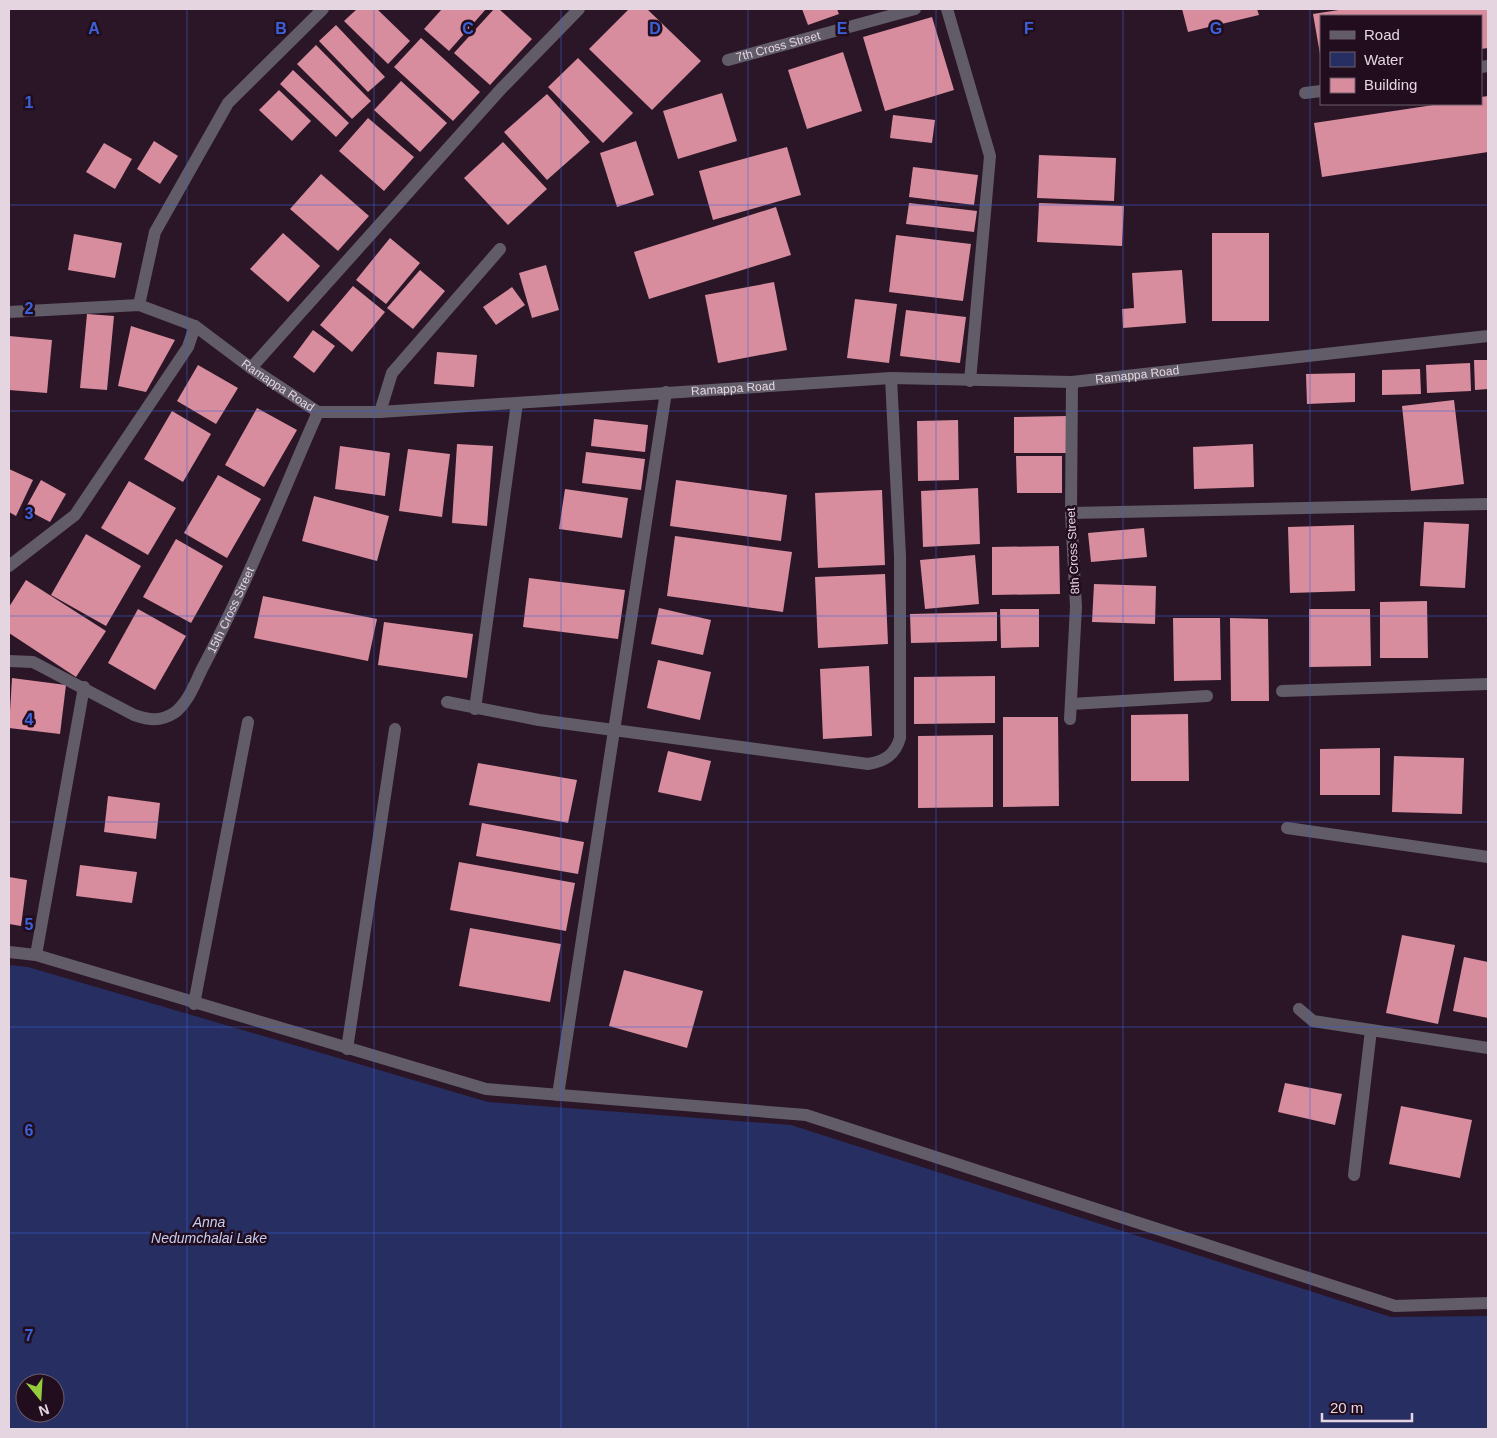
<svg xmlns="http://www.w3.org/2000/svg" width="1497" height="1438" font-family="Arial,sans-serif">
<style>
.water{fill:#262e62;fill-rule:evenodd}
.building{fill:#d78d9d}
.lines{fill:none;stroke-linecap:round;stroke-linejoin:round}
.lane{stroke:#615c68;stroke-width:12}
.street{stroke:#615c68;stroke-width:12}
.grid{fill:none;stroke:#3b62d9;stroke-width:1;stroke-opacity:0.55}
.labels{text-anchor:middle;stroke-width:5;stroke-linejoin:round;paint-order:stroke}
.street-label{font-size:12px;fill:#e5d5e1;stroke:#210d1d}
.water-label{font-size:14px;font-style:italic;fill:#c5cef0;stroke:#210d1d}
.grid-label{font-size:16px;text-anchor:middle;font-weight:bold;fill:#3b62d9;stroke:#210d1d;stroke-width:5;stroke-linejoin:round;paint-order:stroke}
</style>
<rect width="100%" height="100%" fill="#2b1627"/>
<path class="water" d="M9 965 28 967 488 1102 791 1125 1391 1317 1488 1316V1429H9ZM25 1383H55V1413H25Z"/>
<g class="building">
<polygon points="357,9 377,9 410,41 388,64 344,21"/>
<polygon points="442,9 486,9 449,51 424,29"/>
<polygon points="494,9 499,9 532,39 490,85 454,53"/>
<polygon points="629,9 647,9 701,61 652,110 589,49"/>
<polygon points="802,9 837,9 839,14 808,25"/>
<polygon points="1182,9 1257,9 1259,15 1188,32"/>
<polygon points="1345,9 1488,9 1488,48 1481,49 1481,16 1321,16 1320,54 1313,14"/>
<polygon points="932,17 954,90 885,111 863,37"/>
<polygon points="336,25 385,77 368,92 319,41"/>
<polygon points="421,38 480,92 453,121 394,67"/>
<polygon points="316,45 371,101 352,119 297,64"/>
<polygon points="843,52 862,111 807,129 788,70"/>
<polygon points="578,58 633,113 603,143 548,87"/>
<polygon points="293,70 349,123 336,137 280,84"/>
<polygon points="401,81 447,123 420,152 374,110"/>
<polygon points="279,90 311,121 292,141 259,110"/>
<polygon points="722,93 737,141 678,159 663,111"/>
<polygon points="547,94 590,142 547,180 504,132"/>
<polygon points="1488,96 1488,152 1322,177 1314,123 1440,104 1481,104 1481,97"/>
<polygon points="893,115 935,120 932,143 890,138"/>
<polygon points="368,118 414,157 384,191 339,151"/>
<polygon points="154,141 178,156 160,184 137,169"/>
<polygon points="636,141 654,195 617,207 600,153"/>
<polygon points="503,142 547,189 508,225 464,178"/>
<polygon points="104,143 132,159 115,189 86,172"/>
<polygon points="787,147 801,195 713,220 699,171"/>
<polygon points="1039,155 1116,158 1114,201 1037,198"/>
<polygon points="913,167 978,175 974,205 909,197"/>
<polygon points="321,174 369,216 338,251 290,209"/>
<polygon points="909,203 977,211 974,232 906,224"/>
<polygon points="1039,203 1124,206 1122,246 1037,242"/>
<polygon points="776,207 791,255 649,299 634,252"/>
<polygon points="283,233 320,266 288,302 250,269"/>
<rect x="1212" y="233" width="57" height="88"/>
<polygon points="74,234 122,243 115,278 68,270"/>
<polygon points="896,235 971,244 963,301 889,292"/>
<polygon points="390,238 420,263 386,304 356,280"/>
<polygon points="546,265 559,310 532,318 519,273"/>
<polygon points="420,270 445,291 413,329 387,308"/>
<polygon points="1182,270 1186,323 1123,328 1122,309 1134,308 1132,273"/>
<polygon points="774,282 787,350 718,363 705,295"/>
<polygon points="353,286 385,312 352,352 320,325"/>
<polygon points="512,287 525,305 496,325 483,307"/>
<polygon points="855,299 897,304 889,363 847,358"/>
<polygon points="906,310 966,317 960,363 900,356"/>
<polygon points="87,314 114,316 107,390 80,388"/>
<polygon points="131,326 175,340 146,392 118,386"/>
<polygon points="313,330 335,346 314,373 293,357"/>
<polygon points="9,336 52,340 47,393 9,390"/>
<polygon points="437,352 477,355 474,387 434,384"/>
<polygon points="1474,360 1488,360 1488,389 1475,390"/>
<polygon points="1470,363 1471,391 1427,393 1426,365"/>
<polygon points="198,365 238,388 216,424 177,401"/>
<polygon points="1420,369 1421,394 1382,395 1382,370"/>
<polygon points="1355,373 1355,402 1307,404 1306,374"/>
<polygon points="1454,400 1464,484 1411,491 1402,406"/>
<polygon points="257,408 297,430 264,487 225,465"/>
<polygon points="172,411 211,434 183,482 144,459"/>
<polygon points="1068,416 1068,453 1014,453 1014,417"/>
<polygon points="594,419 648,425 645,452 591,446"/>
<polygon points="958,420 959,480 918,481 917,421"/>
<polygon points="457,444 493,446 487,526 452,523"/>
<polygon points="1253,444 1254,487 1194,489 1193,447"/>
<polygon points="340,446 390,453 385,496 335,489"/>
<polygon points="408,449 450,454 442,517 399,511"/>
<polygon points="586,452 645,459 641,490 582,483"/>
<polygon points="1016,456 1062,456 1062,493 1017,493"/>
<polygon points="9,469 33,480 16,516 9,512"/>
<polygon points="218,475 261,499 227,558 184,533"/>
<polygon points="41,480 66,494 50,522 25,509"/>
<polygon points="676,480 787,495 781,541 670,526"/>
<polygon points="129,481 176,508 148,555 101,528"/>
<polygon points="978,488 980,544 923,547 921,491"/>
<polygon points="565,489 628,498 622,538 559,529"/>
<polygon points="882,490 885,565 818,568 815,493"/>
<polygon points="314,496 389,516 377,561 302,541"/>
<polygon points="1424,522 1469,524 1465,588 1420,586"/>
<polygon points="1354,525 1355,591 1290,593 1288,527"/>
<polygon points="1144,528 1147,557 1091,562 1088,533"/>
<polygon points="86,534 141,566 106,626 51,595"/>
<polygon points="675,536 792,552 783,612 667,596"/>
<polygon points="176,539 223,566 191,623 143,597"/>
<polygon points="1059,546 1060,594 992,595 992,547"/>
<polygon points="975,555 979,604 925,609 920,560"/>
<polygon points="885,574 888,644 818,648 815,577"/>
<polygon points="529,578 625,590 618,639 523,627"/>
<polygon points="26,580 106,631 76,677 9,633 9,607"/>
<polygon points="1094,584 1156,586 1155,624 1092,622"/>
<polygon points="263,596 377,619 368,661 254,638"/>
<polygon points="1427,601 1428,658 1380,658 1380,602"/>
<polygon points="659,608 711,620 703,655 651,644"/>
<polygon points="138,609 186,636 155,690 108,663"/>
<polygon points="1000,609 1039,609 1039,647 1001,648"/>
<polygon points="1309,609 1370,609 1371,666 1309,667"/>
<polygon points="997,612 997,641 911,643 910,614"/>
<polygon points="1173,618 1220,618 1221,680 1174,681"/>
<polygon points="1230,618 1268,619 1269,701 1231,701"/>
<polygon points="384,622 473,634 467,678 378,665"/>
<polygon points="658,660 711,672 700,720 647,708"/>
<polygon points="869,666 872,736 823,739 820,669"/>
<polygon points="995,676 995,723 914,724 914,677"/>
<polygon points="12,678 66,685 60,734 9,728"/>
<polygon points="1188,714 1189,781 1131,781 1131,715"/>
<polygon points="1003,717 1058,717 1059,806 1003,807"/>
<polygon points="993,735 993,807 918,808 918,736"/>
<polygon points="1380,748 1380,795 1320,795 1320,749"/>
<polygon points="668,751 711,761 701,801 658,792"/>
<polygon points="1394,756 1464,758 1462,814 1392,812"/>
<polygon points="478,763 577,780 568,823 469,805"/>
<polygon points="108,796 160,803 156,839 104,832"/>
<polygon points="482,823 584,842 578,874 476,856"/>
<polygon points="459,862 575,883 566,931 450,910"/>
<polygon points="80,865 137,872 132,903 76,896"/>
<polygon points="9,877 27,880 21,926 9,924"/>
<polygon points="470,928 561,944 550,1002 459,986"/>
<polygon points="1402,935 1455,945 1438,1024 1386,1013"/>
<polygon points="1464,957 1488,962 1488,1018 1453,1011"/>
<polygon points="624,970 703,991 687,1048 609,1026"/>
<polygon points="1285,1083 1342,1094 1335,1125 1278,1112"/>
<polygon points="1401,1106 1472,1120 1460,1178 1389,1164"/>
</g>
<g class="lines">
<polyline class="lane" points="9,566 75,515 188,347 195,326"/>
<g class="street">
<polyline points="947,9 990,156 970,381"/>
<path id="s1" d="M728 60 915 9"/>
<polyline points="1481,67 1488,66"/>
<polyline points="1305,93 1321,91"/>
<polyline points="139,305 155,232 228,103 323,9"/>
<path id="s2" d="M9 312 139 305 195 326 251 368 318 412H380L891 378 1072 382 1488 336"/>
<polyline points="251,368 501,89 579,9"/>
<polyline points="380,412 392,373 500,249"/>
<polyline points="1071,513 1488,504"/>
<path id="s3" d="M9 661 33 662 134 715C149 720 160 722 174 713 188 703 195 683 202 669 246 586 280 498 318 412"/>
<polyline points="1282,691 1488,684"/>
<path d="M447 702 539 720 868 764C885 761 895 755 900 738V556L891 378"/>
<polyline points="1071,704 1207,696"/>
<polyline points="475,709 517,403"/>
<polyline points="1070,719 1076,607 1071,513 1072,382"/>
<polyline points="1287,828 1488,857"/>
<polyline points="9,952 36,955 486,1089 806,1115 1395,1306 1488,1303"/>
<polyline points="36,955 84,687"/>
<polyline points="194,1004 248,722"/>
<polyline points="1299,1009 1313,1021 1488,1048"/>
<polyline points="347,1049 395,729"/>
<polyline points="558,1095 666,392"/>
<polyline points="1354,1175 1371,1030"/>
</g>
</g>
<path class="grid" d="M187 9V1429M374 9V1429M561 9V1429M748 9V1429M936 9V1429M1123 9V1429M1310 9V1429M9 205H1488M9 411H1488M9 616H1488M9 822H1488M9 1027H1488M9 1233H1488"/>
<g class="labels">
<g class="street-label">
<text dy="4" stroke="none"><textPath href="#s1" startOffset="52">7th Cross Street</textPath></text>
<text dy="4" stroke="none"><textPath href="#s2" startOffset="1161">Ramappa Road</textPath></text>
<text dy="4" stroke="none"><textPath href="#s2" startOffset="292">Ramappa Road</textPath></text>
<text dy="4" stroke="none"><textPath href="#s2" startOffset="756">Ramappa Road</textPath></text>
<text transform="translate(1073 551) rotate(-93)" y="4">8th Cross Street</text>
<text dy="4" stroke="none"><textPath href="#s3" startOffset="298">15th Cross Street</textPath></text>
</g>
<g class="water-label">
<text x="209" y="1227">Anna<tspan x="209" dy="16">Nedumchalai Lake</tspan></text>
</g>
</g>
<g class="grid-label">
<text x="94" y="34">A</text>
<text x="281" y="34">B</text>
<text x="468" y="34">C</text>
<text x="655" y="34">D</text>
<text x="842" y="34">E</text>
<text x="1029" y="34">F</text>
<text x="1216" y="34">G</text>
<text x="29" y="108">1</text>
<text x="29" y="314">2</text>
<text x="29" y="519">3</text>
<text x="29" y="725">4</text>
<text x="29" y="930">5</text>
<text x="29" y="1136">6</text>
<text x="29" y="1341">7</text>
</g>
<rect width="1497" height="1438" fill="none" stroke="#e5d5e1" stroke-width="20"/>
<rect x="1320" y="15" width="162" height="90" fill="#210d1d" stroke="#6f5d6b"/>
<rect x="1330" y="31" width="25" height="8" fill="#615c68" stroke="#6f5d6b"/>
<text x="1364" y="40" font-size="15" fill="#e5d5e1">Road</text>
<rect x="1330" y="52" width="25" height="15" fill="#262e62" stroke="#6f5d6b"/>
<text x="1364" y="65" font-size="15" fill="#e5d5e1">Water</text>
<rect x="1330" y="78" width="25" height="15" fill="#d78d9d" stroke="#6f5d6b"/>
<text x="1364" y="90" font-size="15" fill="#e5d5e1">Building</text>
<g transform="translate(40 1398) rotate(162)"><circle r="24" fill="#210d1d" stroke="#6f5d6b"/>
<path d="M0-4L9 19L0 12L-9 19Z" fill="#94cc3d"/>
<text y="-8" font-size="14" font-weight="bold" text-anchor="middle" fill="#e5d5e1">N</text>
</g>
<path d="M1322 1413v8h90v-8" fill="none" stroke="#e5d5e1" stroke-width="2.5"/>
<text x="1330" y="1413" font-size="15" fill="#e5d5e1" stroke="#210d1d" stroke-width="4" paint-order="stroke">20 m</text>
</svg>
